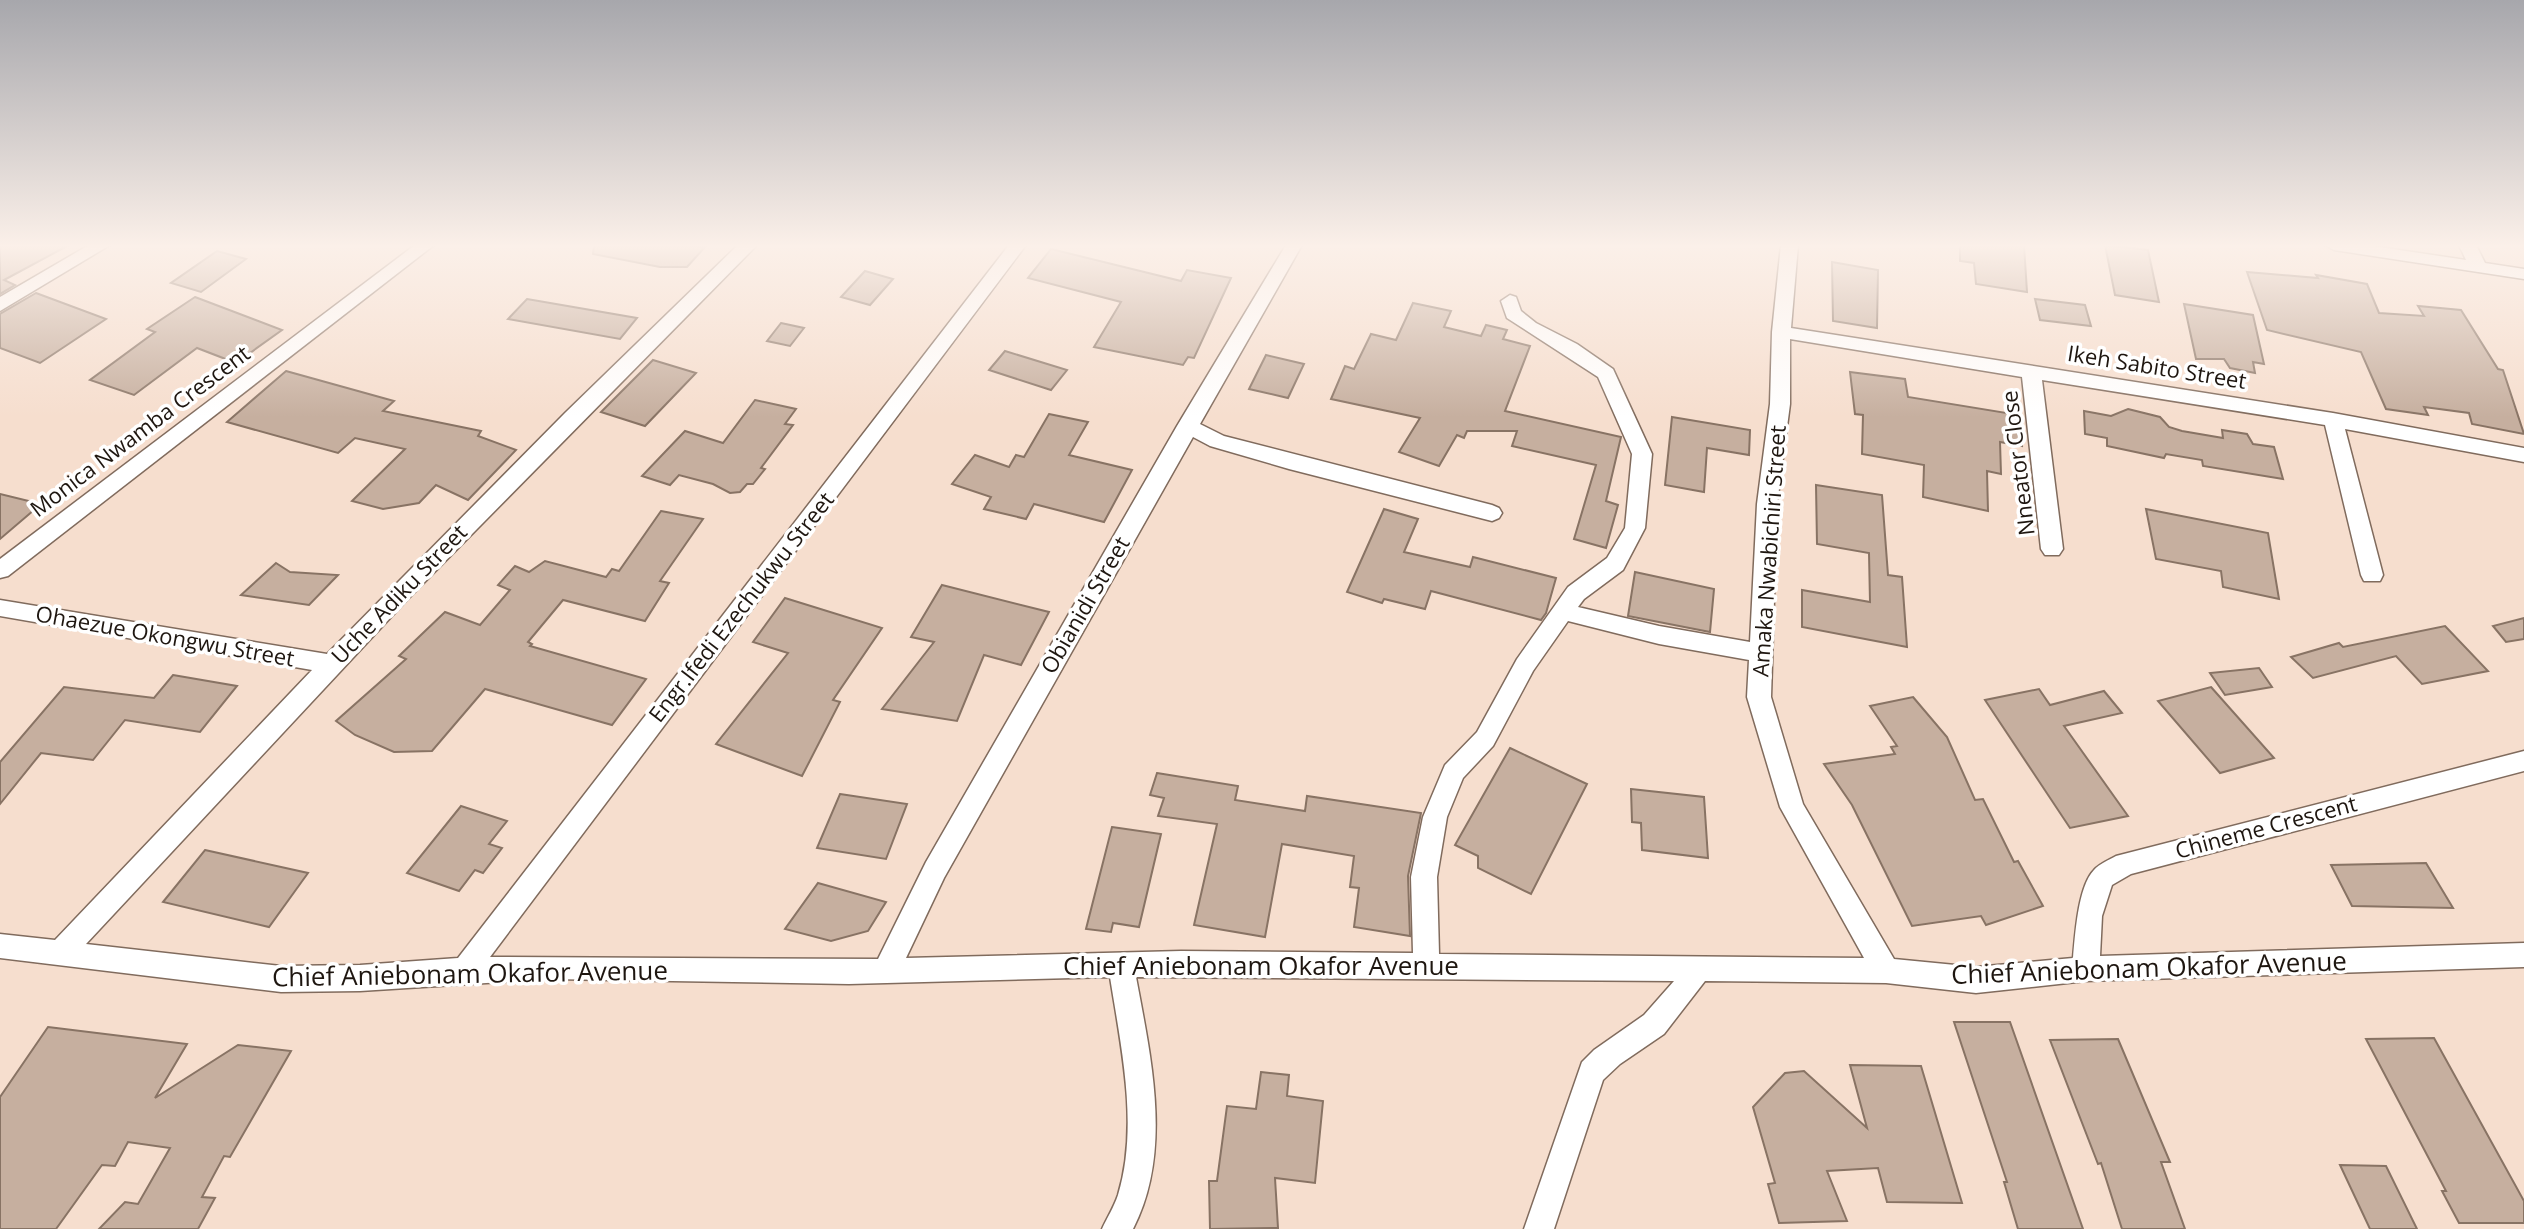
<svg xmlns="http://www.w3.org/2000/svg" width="2524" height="1229" font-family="'Open Sans',sans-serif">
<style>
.building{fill:#c6af9f;stroke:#887364;stroke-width:2}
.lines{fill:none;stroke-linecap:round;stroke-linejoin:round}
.street-casing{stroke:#806b5d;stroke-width:3}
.street{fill:#fff;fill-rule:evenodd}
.labels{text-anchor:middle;stroke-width:7;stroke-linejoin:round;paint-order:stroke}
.street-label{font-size:22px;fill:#1e1610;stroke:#fff}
.near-street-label{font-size:26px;fill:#1e1610;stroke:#fff}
</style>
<rect width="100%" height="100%" fill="#f6dece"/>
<g class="building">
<polygon points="0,245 69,245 4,280 15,285 0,294"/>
<polygon points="594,245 689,245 705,247 687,267 660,267 593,254"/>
<polygon points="1960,245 2024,245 2027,292 1976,284 1974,263 1960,261"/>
<polygon points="2105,245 2148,250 2159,302 2115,295"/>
<polygon points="1051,249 1181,281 1187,270 1231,278 1194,358 1188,357 1183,365 1094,347 1121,302 1028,278"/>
<polygon points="217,251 246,259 201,292 171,283"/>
<polygon points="1832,262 1878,270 1877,328 1833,321"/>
<polygon points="865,271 893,279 870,305 841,297"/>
<polygon points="2247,272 2318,278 2316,275 2367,284 2379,313 2424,316 2418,306 2461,310 2498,369 2503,370 2524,434 2472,424 2469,413 2424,407 2428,415 2386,409 2361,352 2267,330"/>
<polygon points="36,293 106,319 40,363 0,348 0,314"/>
<polygon points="195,297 282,330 236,363 197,348 134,395 90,380 155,332 147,329"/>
<polygon points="527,299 637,318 620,339 508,319"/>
<polygon points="2035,299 2085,305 2091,326 2040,320"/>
<polygon points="1413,303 1451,311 1444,327 1481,336 1486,325 1507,330 1503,339 1530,346 1505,411 1621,437 1606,501 1618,505 1606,548 1574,539 1596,465 1512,446 1517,431 1467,431 1464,438 1457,435 1439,466 1399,452 1420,418 1331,399 1345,366 1354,369 1371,334 1396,340"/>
<polygon points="2184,304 2253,315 2264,364 2253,362 2255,373 2230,368 2224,359 2196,359"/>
<polygon points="781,323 804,328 790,346 767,341"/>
<polygon points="1005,351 1067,370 1051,390 989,370"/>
<polygon points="1266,355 1304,364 1288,398 1249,389"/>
<polygon points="653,360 696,373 645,426 601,412"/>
<polygon points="286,371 394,401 383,411 481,431 478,436 516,450 468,500 436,485 419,503 383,509 352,501 405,449 355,438 338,453 227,422"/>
<polygon points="1850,372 1905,379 1908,397 2019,415 2022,446 2000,442 2001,474 1987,471 1988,511 1923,497 1924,465 1862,454 1863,415 1855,414"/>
<polygon points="755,400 796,409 785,424 793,425 761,468 765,469 753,484 747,484 740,492 730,493 713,484 679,475 670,485 642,476 685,431 723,443"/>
<polygon points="2128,409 2160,417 2169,427 2182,431 2223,438 2222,430 2247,434 2253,444 2274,447 2283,479 2203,466 2202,460 2166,454 2164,458 2107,446 2107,438 2085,434 2084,411 2111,416"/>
<polygon points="1049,414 1088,422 1069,455 1132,470 1104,522 1034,504 1026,519 984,509 991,497 952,484 975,455 1009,467 1016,455 1024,457"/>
<polygon points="1672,417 1750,430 1749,455 1707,448 1704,492 1665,485"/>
<polygon points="1816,485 1882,495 1888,575 1902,577 1907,647 1802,627 1802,590 1870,602 1869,553 1817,544"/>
<polygon points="0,494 41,504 0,539"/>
<polygon points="1384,509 1418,519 1404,552 1470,567 1473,557 1556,578 1546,613 1541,620 1431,591 1425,609 1384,599 1382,603 1347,592"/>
<polygon points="2146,509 2268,533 2279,599 2223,587 2221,571 2156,559"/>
<polygon points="661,511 703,519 660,581 669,583 645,621 563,600 528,642 532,644 530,646 646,679 612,725 485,689 432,751 394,752 355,735 336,721 406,659 399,656 445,612 480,625 510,590 498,585 515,566 529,572 545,561 606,577 612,569 619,571"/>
<polygon points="276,563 290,572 338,575 309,605 241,595"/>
<polygon points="1635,572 1714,589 1710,632 1628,616"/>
<polygon points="942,585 1049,612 1021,665 984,655 957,721 882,709 934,642 911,637"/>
<polygon points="785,598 882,628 833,700 840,702 802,776 716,744 788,653 753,642"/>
<polygon points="2524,618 2524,639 2506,642 2493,626"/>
<polygon points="2445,626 2488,671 2422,684 2396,656 2313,678 2291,657 2339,643 2343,647"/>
<polygon points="2259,668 2272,687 2225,695 2210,673"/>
<polygon points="173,675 237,686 200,732 125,720 93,760 41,753 0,804 0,762 64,687 154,698"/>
<polygon points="2211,687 2274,758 2220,773 2158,701"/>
<polygon points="2039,689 2050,705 2104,691 2122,713 2064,726 2128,816 2070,828 1985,700"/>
<polygon points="1913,697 1947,737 1975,800 1983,799 2014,862 2018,861 2043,906 1986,925 1981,916 1912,926 1852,805 1824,764 1895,754 1891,747 1897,746 1870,706"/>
<polygon points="1510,748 1587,784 1531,894 1478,868 1478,856 1455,845"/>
<polygon points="1157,773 1238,786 1235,800 1305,811 1307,796 1421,813 1408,876 1410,936 1354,927 1359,888 1350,887 1354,856 1282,844 1265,937 1194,925 1217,824 1158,816 1164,798 1150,795"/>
<polygon points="1631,789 1704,797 1708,858 1642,850 1641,823 1632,822"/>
<polygon points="840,794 907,804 886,859 817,848"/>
<polygon points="461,806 507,821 489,844 502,848 483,873 475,870 459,891 407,873"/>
<polygon points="1112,827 1161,834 1139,927 1113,923 1111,932 1086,929"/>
<polygon points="205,850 308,873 269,927 163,902"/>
<polygon points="2426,863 2453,908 2352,906 2331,865"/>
<polygon points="818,883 886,902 868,931 831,941 785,929"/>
<polygon points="1954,1022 2010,1022 2083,1229 2018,1229 2004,1182 2007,1182"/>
<polygon points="48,1027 187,1044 155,1098 238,1045 291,1051 230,1157 224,1156 202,1197 215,1198 198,1229 99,1229 125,1202 138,1204 170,1148 128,1142 115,1166 102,1165 56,1229 0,1229 0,1097"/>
<polygon points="2434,1038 2524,1201 2524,1223 2459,1223 2442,1191 2446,1191 2366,1039"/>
<polygon points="2118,1039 2170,1162 2161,1162 2185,1229 2122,1229 2101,1163 2098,1164 2050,1040"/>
<polygon points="1850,1065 1921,1066 1962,1203 1887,1202 1878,1168 1827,1171 1847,1221 1779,1223 1768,1184 1775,1183 1753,1107 1785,1073 1804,1071 1867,1128"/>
<polygon points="1261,1072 1289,1075 1287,1096 1323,1101 1315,1183 1275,1178 1278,1228 1210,1229 1209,1181 1217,1181 1227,1106 1256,1109"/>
<polygon points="2340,1165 2386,1166 2417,1229 2370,1229"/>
</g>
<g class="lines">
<defs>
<g id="street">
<polygon points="89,245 110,245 0,311 0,297"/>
<polygon points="415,245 434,245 8,576 0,578 0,559"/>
<path d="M738 245H757L407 600 86 944 281 966 360 965 458 958 1009 245H1026L490 957 878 959 926 862 1177 426 1286 245H1302L1200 424 1224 436 1492 505 1499 508 1502 513 1499 518 1492 521 1289 469 1210 446 1193 437 944 878 906 958 1181 951 1413 953 1411 877 1423 817 1445 765 1477 732 1517 659 1568 587 1607 558 1625 528 1632 454 1598 377 1507 318 1501 301 1510 295 1516 297 1521 311 1536 323 1577 344 1613 369 1652 454 1645 528 1623 570 1584 599 1578 607 1659 626 1750 642 1757 504 1770 404 1772 332 1781 245H1798L1791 328 2333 413 2524 448V462L2345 429 2383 575 2380 581H2364L2361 575 2325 425 2042 380 2063 549 2059 555H2045L2041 549 2022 377 1790 339V404L1777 504 1771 697 1803 804 1894 959 1976 967 2073 958C2075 936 2078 886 2094 870 2099 864 2109 860 2116 856L2524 751V771L2131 874 2112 885 2102 916 2100 956 2524 943V967L2086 981 1976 993 1886 983 1705 981 1664 1034 1620 1064 1603 1080 1554 1229H1524L1582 1062 1594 1050 1644 1015 1674 981 1136 977C1151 1058 1173 1152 1133 1229H1102C1107 1218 1114 1207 1118 1195 1139 1126 1121 1047 1110 977L849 984 550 979 360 991 281 992 0 958V934L55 940 312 670 0 616V600L327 654 565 413ZM1568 621 1659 644 1749 660 1747 697 1780 807 1864 958 1439 954 1437 877 1447 817 1463 778 1493 746 1533 671Z"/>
<polygon points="2325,245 2366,245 2466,260 2459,245 2476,245 2485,263 2524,269 2524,279 2334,250"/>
</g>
</defs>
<use href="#street" class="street-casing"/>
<use href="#street" class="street"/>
</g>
<linearGradient id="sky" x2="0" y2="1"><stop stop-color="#a7a7ac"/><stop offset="0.59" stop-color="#fbf0e9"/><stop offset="1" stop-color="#fbf0e9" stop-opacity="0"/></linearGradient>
<rect width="2524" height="417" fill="url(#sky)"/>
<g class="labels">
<g class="street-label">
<text transform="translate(2157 367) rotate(9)" y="8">Ikeh Sabito Street</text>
<text transform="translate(140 431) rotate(-37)" y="8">Monica Nwamba Crescent</text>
<text transform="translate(2018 463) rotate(-97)" y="8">Nneator Close</text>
<text transform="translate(1769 551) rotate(-86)" y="8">Amaka Nwabichiri Street</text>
<text transform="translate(399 594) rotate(-46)" y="8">Uche Adiku Street</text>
<text transform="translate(1085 605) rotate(-60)" y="8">Obianidi Street</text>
<text transform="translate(741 607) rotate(-52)" y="8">Engr.Ifedi Ezechukwu Street</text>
<text transform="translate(165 636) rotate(10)" y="8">Ohaezue Okongwu Street</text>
<text transform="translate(2266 827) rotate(-15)" y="8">Chineme Crescent</text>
</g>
<g class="near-street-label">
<text x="1261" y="975">Chief Aniebonam Okafor Avenue</text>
<text transform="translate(2149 968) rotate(-2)" y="9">Chief Aniebonam Okafor Avenue</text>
<text transform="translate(470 974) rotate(-1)" y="9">Chief Aniebonam Okafor Avenue</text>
</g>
</g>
</svg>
